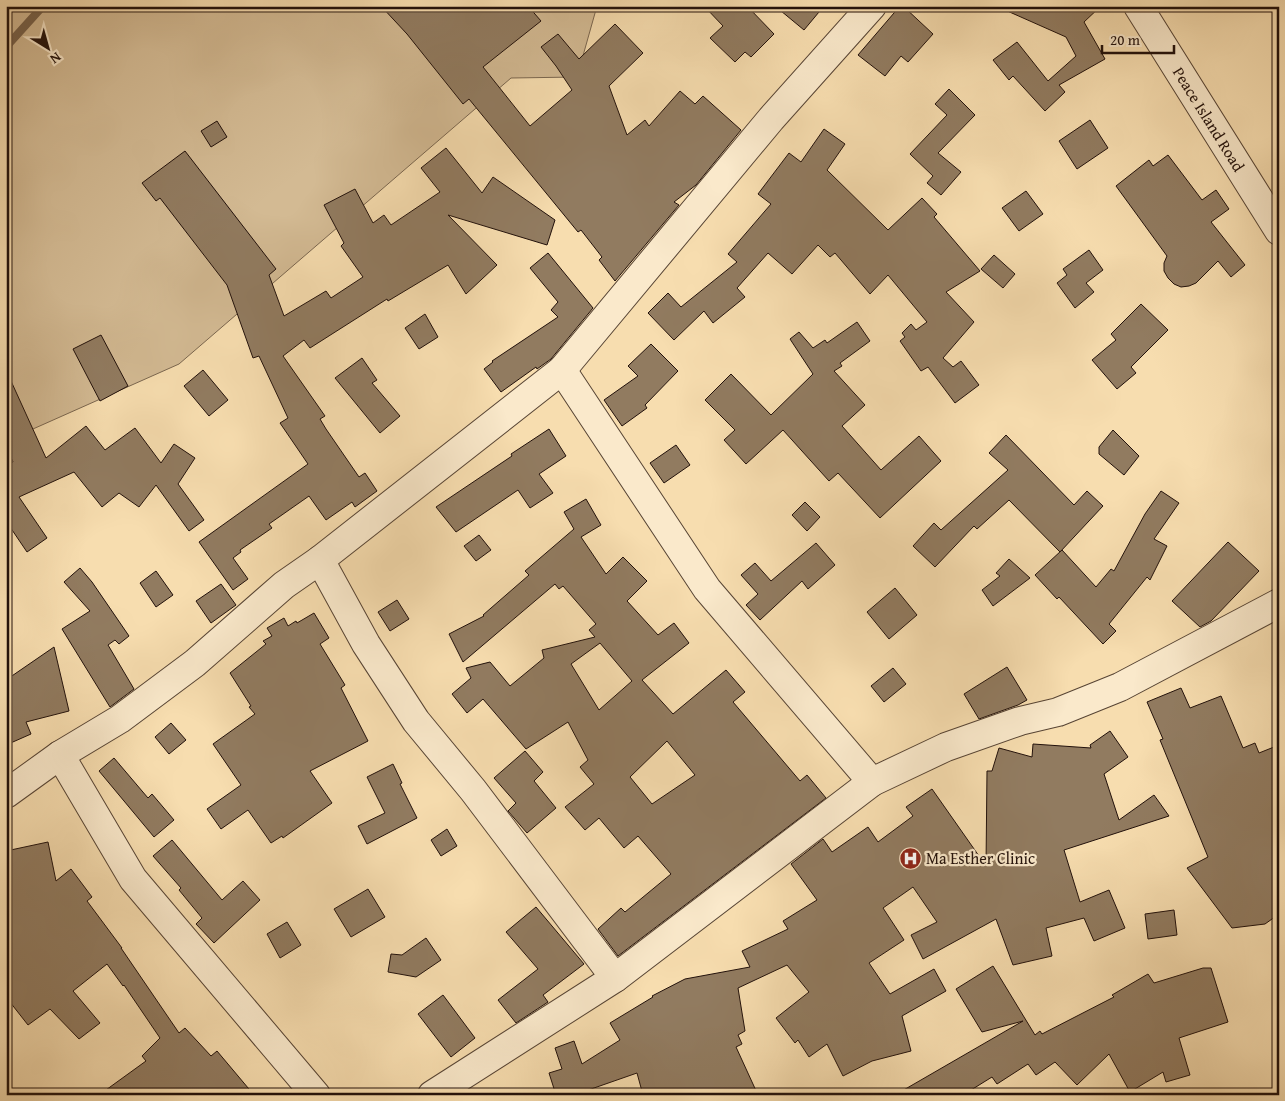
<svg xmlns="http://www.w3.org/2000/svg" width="1285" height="1101" font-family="'Gentium Book Plus',serif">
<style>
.green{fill:#d3ba93;stroke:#7a664f}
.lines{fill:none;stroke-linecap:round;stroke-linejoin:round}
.stream{stroke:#77624c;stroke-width:8}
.building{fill:#917b60;stroke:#22110b;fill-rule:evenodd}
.street-casing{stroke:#574434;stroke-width:30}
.street{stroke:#fae9cb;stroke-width:28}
.labels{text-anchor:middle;stroke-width:4.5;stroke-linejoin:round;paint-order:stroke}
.street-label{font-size:16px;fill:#22110b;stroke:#fae9cb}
.poi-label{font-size:16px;fill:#22110b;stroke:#fae9cb;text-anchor:start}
</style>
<rect width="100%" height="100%" fill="#f7ddaf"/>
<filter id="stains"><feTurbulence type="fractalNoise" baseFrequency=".004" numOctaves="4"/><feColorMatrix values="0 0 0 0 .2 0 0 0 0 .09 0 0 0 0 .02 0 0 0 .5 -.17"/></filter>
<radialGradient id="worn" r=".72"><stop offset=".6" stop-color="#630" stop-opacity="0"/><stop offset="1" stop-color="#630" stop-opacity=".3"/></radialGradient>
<polygon class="green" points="6,6 597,6 577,77 511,78 179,364 6,441"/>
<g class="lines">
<polyline class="stream" points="6,47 43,6"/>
</g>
<g class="building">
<polygon points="381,6 528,6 541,21 483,67 530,126 572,90 556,66 541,47 558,34 579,59 615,24 643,53 609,86 627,135 645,120 649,126 680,91 695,104 703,96 741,130 696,185 674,202 679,205 615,281 599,260 602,257 581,230 578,232 469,99 463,104 407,34"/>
<polygon points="704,6 747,6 774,34 751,57 745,52 735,62 710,38 723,26"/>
<polygon points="775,6 824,6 804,30"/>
<polygon points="900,6 903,6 933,34 908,62 901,56 885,76 858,55"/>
<polygon points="996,6 1101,6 1084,22 1105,59 1059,85 1065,92 1045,111 1013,76 1009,80 993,60 1017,42 1048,81 1076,56 1066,37"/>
<polygon points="949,89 975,115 938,153 961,172 941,195 927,183 933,176 910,154 947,115 935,104"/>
<polygon points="1090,120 1108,148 1077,169 1059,141"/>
<polygon points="217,121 227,137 211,147 201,131"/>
<polygon points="824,129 845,144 827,170 888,230 922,198 937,214 934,217 980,271 946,292 974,322 943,358 953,367 961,361 979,385 955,403 928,367 921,371 900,341 905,337 902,333 911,324 916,330 927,322 888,275 870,294 835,253 830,257 818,245 792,274 768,253 737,288 745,297 713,323 704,311 674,340 648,313 668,293 681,307 737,262 728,254 771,204 758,194 789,153 801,162"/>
<polygon points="446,148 482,193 493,177 555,220 547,245 448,215 497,265 466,294 448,265 388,301 387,299 310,348 304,340 283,356 325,416 320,419 326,429 359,477 365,473 377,491 355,507 352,502 326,520 309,496 269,524 272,528 240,550 241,552 233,558 248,579 233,590 199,542 308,464 280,423 288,418 259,356 253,358 227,285 160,198 156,201 142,183 185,151 276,269 269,275 284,316 326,291 331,298 363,277 341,246 344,243 324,205 355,189 373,223 384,215 391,225 440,192 421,168"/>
<polygon points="1168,155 1202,200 1216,190 1229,209 1211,222 1245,265 1231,277 1218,261 1196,283 1189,286 1181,287 1174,284 1168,278 1164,271 1164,263 1167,256 1116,186 1149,160 1153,166"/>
<polygon points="1026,191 1043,214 1019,231 1002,208"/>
<polygon points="1089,250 1103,270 1086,283 1094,292 1075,308 1057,283 1067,275 1063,269"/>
<polygon points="548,253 593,308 551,359 537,369 536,367 501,392 484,369 493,362 492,361 558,317 551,310 558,302 530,268"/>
<polygon points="994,255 1015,274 1003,288 981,269"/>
<polygon points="1141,304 1168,330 1131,367 1136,373 1117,389 1092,360 1116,340 1111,334"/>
<polygon points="425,314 438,337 419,349 405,328"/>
<polygon points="857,322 870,341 840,363 842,366 834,371 865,405 842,426 881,470 919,436 941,461 880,518 838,473 829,481 783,430 746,464 724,440 735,430 705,400 731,374 771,415 813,374 790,339 799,332 813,348 825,340 827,343"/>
<polygon points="101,335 128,386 100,401 73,349"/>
<polygon points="651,344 678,371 645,405 647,408 622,426 604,400 638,376 628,366"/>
<polygon points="362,358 377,380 372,383 400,416 380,433 335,378"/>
<polygon points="6,370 46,458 86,426 105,450 135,428 161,463 174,444 195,458 178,484 204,520 189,531 156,485 139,507 119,493 102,507 74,472 19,497 47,538 27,552 6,521 6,465 13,462 6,446"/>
<polygon points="203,370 228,400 209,416 184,386"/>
<polygon points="549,429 566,456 539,474 553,493 530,508 518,490 456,532 436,507 512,456 511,454"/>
<polygon points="1113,430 1139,456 1124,475 1099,454 1099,447"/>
<polygon points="1006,435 1074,505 1087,491 1103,506 1060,552 1009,500 977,529 974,526 935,567 913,546 934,523 941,530 1008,470 989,453"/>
<polygon points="676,445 690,465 664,483 650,463"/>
<polygon points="1161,491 1179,503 1154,539 1167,546 1150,580 1147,577 1109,624 1116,631 1103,644 1059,597 1057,599 1035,575 1062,550 1096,587 1111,569 1114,571 1145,514"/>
<path d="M586 499 601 525 581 537 606 574 623 557 647 581 627 601 658 635 674 623 689 643 642 680 673 714 726 670 745 692 733 702 800 781 807 775 826 798 618 956 598 929 621 908 625 912 671 874 638 836 624 848 599 818 585 830 565 807 594 784 580 767 588 760 568 722 526 749 483 699 467 713 452 694 471 678 466 668 490 662 510 686 544 658 542 650 595 637 589 630 596 624 563 586 559 589 555 584 463 662 449 634 484 616 483 615 529 575 525 571 574 529 564 512ZM600 643 632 681 599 710 571 664ZM667 741 695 775 652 804 630 777Z"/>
<polygon points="805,502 820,517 807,531 792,515"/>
<polygon points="479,535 491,550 476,561 464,546"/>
<polygon points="1228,542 1259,571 1211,621 1200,627 1172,601"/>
<polygon points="816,543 835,565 808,589 802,581 760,620 746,605 758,594 741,575 755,563 771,581"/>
<polygon points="1009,559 1030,578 993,606 982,590 1000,576 996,573"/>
<polygon points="80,568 92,582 129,636 119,644 115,640 108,645 134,689 110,707 62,629 90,611 64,582"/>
<polygon points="156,571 173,595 156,607 140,583"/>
<polygon points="221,584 236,605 211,623 196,601"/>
<polygon points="895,588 917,615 889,639 867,612"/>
<polygon points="397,600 409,619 390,631 378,612"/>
<polygon points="314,613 329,638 320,644 345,685 341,688 368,741 310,771 332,803 283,838 282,836 271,843 248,810 221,829 207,809 241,785 213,744 255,714 249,707 251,706 230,673 266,644 263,641 272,636 267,628 284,618 288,626 296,621 297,623"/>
<polygon points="54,647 69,711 26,722 31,734 6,745 6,680"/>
<polygon points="1007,667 1027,700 1018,705 979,719 964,694"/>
<polygon points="893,668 906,684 884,702 871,686"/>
<polygon points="1181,688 1190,708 1221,696 1243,748 1255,743 1259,753 1279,745 1279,914 1265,924 1232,928 1187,868 1208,857 1160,740 1163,739 1147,702"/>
<polygon points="171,723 186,740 169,754 155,737"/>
<polygon points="1110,731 1128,757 1104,774 1119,820 1154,795 1169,816 1064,850 1080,902 1109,890 1125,928 1094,941 1084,918 1046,928 1052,956 1013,965 996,919 923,959 911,935 937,922 913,887 883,908 904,940 869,963 890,994 934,969 946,991 902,1016 911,1051 872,1061 843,1076 827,1044 809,1057 798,1040 795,1043 776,1018 809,992 787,965 738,988 745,1031 738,1035 742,1044 736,1047 758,1095 643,1095 637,1073 574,1095 556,1095 549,1073 562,1069 555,1048 574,1041 582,1064 620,1040 610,1023 653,997 652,996 685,979 750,967 742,951 788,929 783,921 817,900 791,864 823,839 832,852 868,827 878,842 913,816 906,807 932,789 986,866 987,771 992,771 999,748 1032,757 1033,744 1091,748 1090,745"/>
<polygon points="525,751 543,772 534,781 556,808 527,833 508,811 516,803 494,778"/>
<polygon points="114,758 148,798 152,794 174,820 154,837 99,771"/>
<polygon points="393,764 402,783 400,784 417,818 367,844 358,826 385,813 367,777"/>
<polygon points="447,829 457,846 441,856 431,840"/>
<polygon points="172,840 222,900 243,881 260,900 214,943 196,924 202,918 179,890 181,888 153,856"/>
<polygon points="48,842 56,881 71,869 92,897 87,901 122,948 121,948 179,1033 185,1028 211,1056 217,1051 254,1095 99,1095 146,1061 142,1056 160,1038 124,985 123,986 107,964 73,991 100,1023 79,1039 50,1009 28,1025 6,997 6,851"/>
<polygon points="368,889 385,917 351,937 334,909"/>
<polygon points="536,907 584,964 543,995 548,1002 516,1023 498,1000 538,969 506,932"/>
<polygon points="1174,910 1177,935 1148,939 1145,914"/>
<polygon points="287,922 301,945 280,958 267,934"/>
<polygon points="426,938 441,960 416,977 388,972 391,954 402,955"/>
<polygon points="993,966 1035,1035 1040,1031 1042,1034 1114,997 1112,995 1148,974 1154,983 1203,968 1211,968 1228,1022 1179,1038 1190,1075 1166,1082 1163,1072 1130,1092 1109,1054 1077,1085 1055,1062 1036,1075 1028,1064 997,1084 992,1077 963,1095 895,1095 1023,1021 982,1032 956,989"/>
<polygon points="443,995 475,1038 451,1057 418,1014"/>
</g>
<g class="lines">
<defs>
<g id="street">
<polyline points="1138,6 1279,231"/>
<polyline points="562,370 707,589 872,782"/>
<polyline points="320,560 366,644 416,721 473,790 615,978"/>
<polyline points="60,755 133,879 316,1095"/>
<polyline points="6,794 60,755 120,719 195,663 284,585 320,560 562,370 771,119 872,6"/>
<polyline points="432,1095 615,978 872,782 946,747 1020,721 1058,712 1120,687 1279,603"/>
</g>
</defs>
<use href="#street" class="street-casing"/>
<use href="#street" class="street"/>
</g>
<defs>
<symbol id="hospital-disc" viewBox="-11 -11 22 22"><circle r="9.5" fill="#8f2418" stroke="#fae9cb"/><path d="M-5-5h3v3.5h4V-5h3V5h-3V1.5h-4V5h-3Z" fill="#fff"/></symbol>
</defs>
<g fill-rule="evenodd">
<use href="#hospital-disc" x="898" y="846" width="25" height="25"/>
</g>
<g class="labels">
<g class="street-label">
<text transform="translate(1209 119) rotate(58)" y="6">Peace Island Road</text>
</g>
<g class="poi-label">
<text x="926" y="864">Ma Esther Clinic</text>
</g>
</g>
<rect width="1285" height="1101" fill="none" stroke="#f7ddaf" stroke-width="25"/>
<rect x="8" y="8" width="1270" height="1086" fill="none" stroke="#22110b" stroke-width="2.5"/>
<rect x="12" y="12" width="1260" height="1076" fill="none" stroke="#22110b"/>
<g transform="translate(48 48) rotate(143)" stroke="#fae9cb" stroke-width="4" paint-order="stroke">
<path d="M0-4L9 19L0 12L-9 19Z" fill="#22110b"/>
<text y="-8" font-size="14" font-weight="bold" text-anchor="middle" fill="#22110b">N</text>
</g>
<path d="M1102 45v8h72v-8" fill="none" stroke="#22110b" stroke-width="2.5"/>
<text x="1110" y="45" font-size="15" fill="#22110b" stroke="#fae9cb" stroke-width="4" paint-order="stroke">20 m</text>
<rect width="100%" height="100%" filter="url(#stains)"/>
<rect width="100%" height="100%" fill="url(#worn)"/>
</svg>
